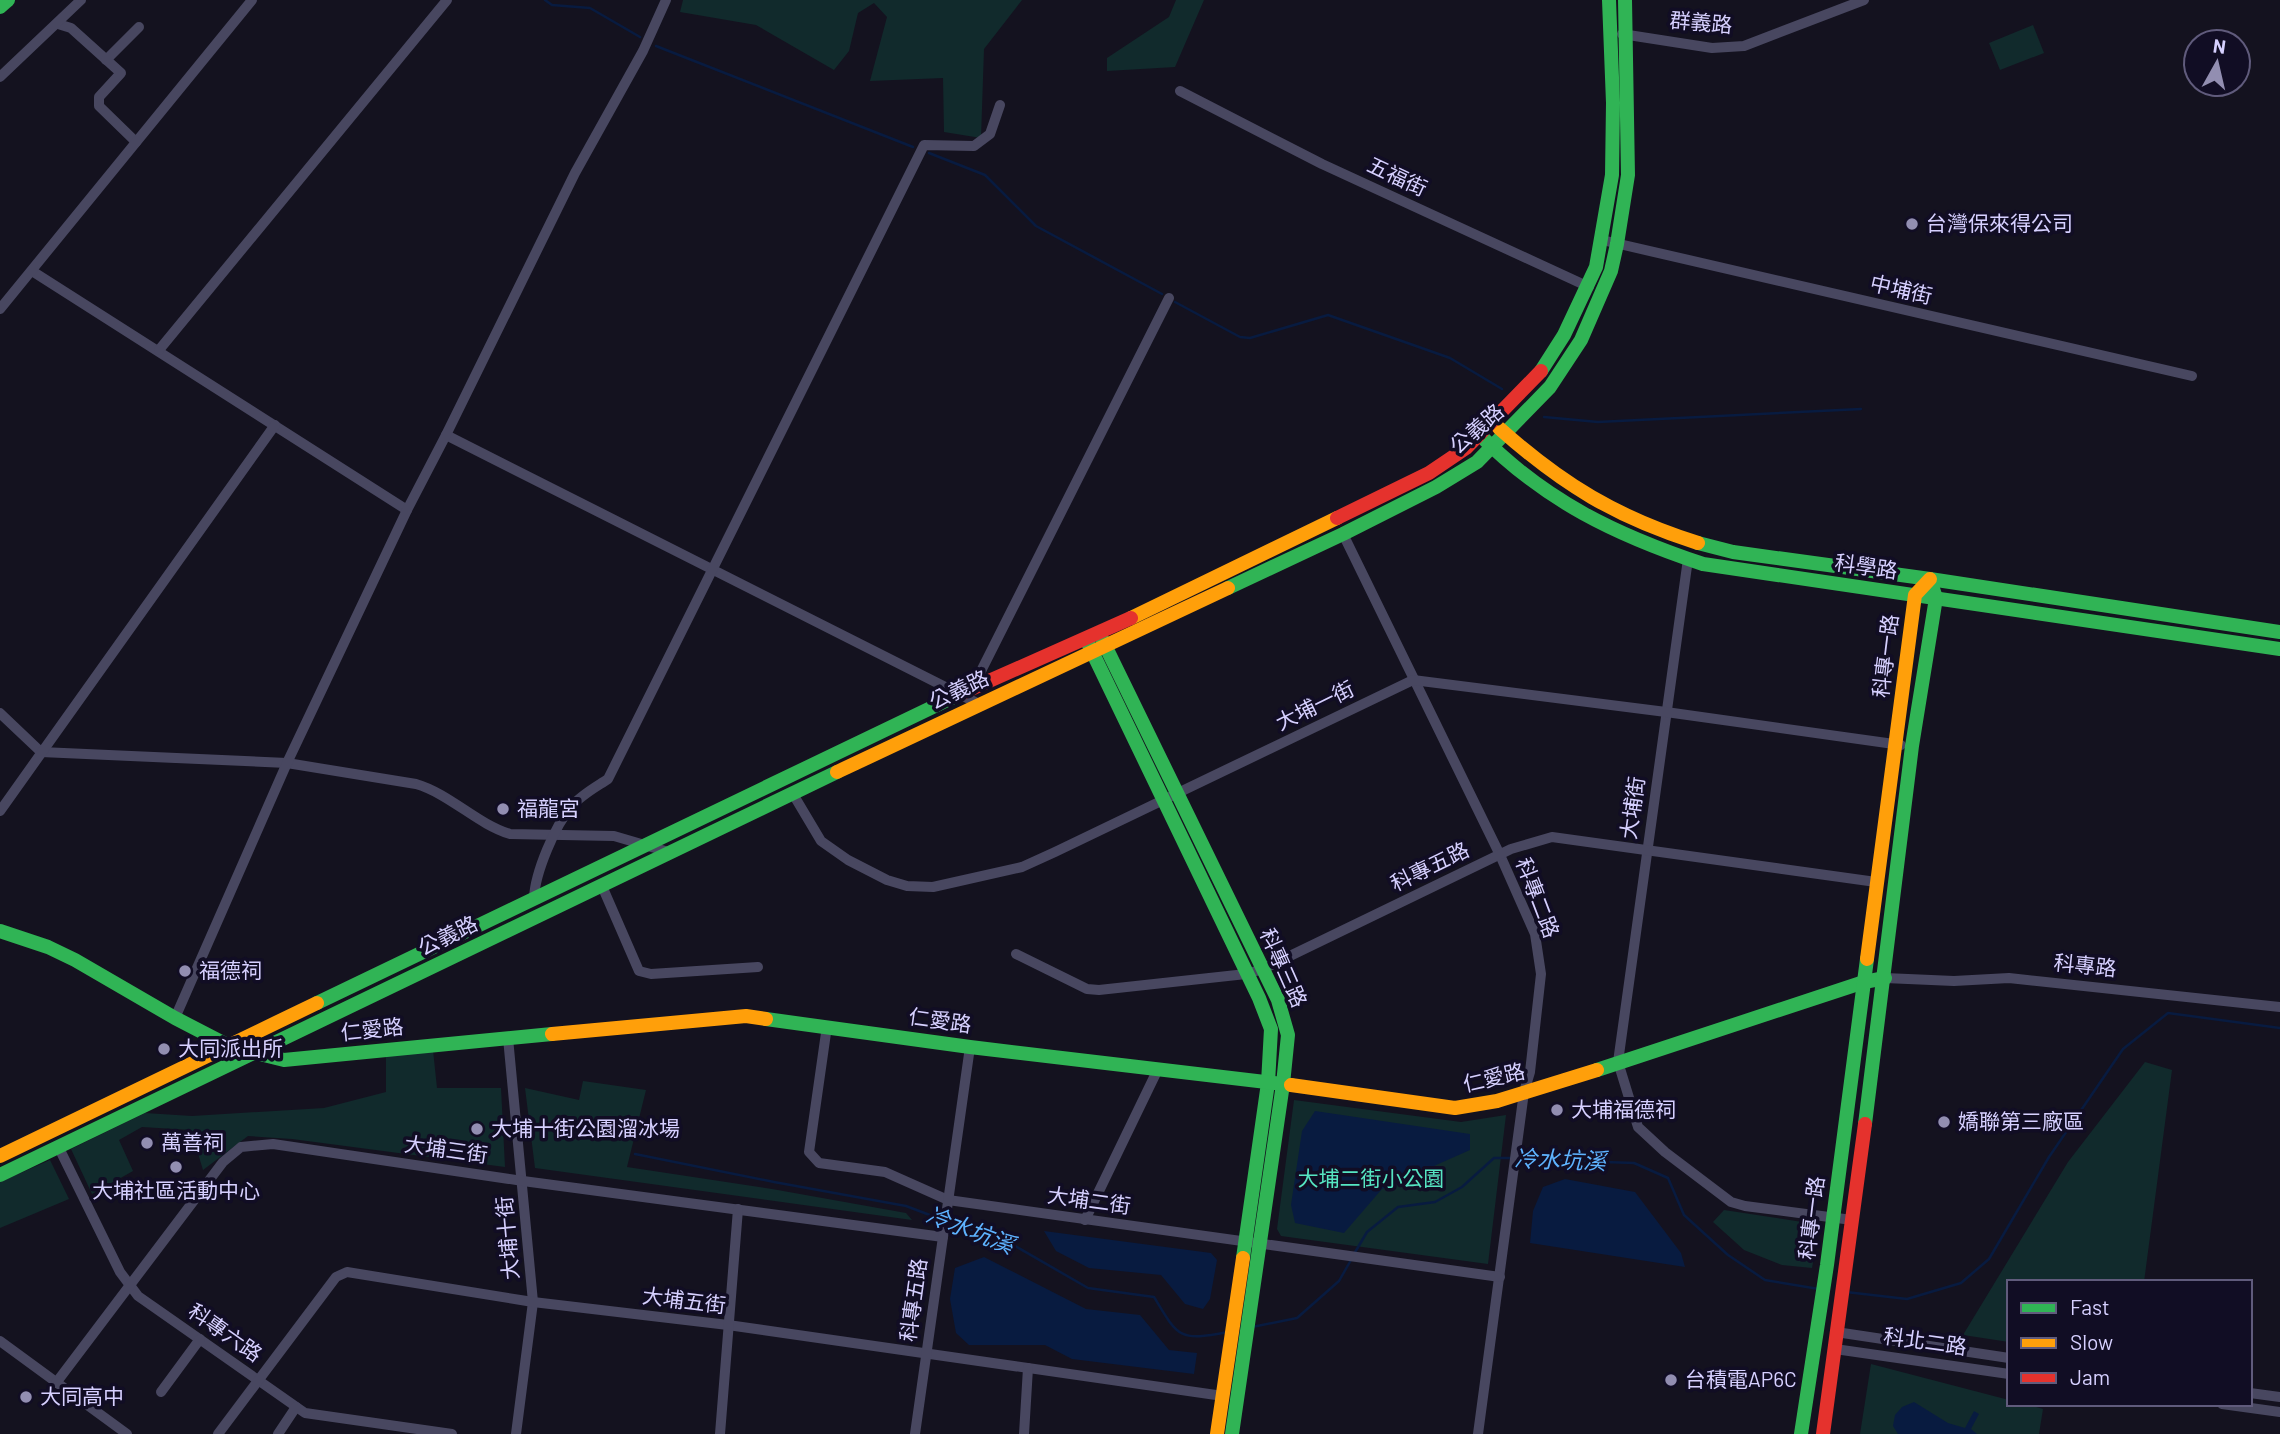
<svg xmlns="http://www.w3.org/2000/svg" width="2280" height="1434" font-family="Barlow,'Noto Sans TC',sans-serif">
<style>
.green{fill:#112a2c}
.water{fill:#081b40}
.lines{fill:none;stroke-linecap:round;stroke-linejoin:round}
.stream{stroke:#081b40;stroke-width:2.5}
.street{stroke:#484760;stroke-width:10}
.fast{stroke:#30b455;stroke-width:14}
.slow{stroke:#ff9f0a;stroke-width:14}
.jam{stroke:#e5322d;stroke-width:14}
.poi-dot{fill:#928eb1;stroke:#110d24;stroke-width:2.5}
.labels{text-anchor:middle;stroke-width:7;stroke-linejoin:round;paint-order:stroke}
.street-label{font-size:21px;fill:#d6d0ff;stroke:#110d24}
.poi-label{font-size:21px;fill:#d6d0ff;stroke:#110d24;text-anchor:start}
.park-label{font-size:21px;fill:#56e5c2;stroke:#110d24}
.water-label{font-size:23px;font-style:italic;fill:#5eb3ff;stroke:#110d24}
</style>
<rect width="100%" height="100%" fill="#14121f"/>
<g class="green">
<polygon points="683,0 1022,0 984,49 981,138 944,132 943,78 870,81 887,17 874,3 858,13 849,51 834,70 756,25 680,12"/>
<polygon points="1176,0 1204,0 1175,67 1107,71 1107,58 1169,17"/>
<polygon points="2033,25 2044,53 2000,70 1989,43"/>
<polygon points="433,1050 437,1088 501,1088 505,1167 292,1139 248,1136 203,1170 191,1130 142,1127 119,1140 133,1171 92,1194 71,1149 145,1113 192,1116 324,1108 386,1092 386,1056"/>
<polygon points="2145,1062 2172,1070 2144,1282 2009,1282 2009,1342 1963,1335 2068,1162"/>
<polygon points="583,1081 646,1090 627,1167 772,1189 906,1213 912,1220 535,1168 525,1088 579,1100"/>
<polygon points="1294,1100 1461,1122 1506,1115 1488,1264 1281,1236 1277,1229"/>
<polygon points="50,1160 69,1199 0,1228 0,1182"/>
<polygon points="1724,1210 1809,1223 1819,1227 1812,1268 1782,1265 1744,1250 1713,1222"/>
<polygon points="1871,1364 2009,1400 2009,1404 2026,1404 2043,1409 2039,1434 1860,1434"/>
</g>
<g class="water">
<polygon points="1315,1111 1470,1134 1470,1150 1382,1189 1344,1233 1295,1223 1291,1205 1302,1131"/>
<polygon points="1565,1179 1635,1192 1681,1253 1685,1267 1530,1243 1533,1211 1543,1187"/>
<polygon points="1044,1231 1211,1253 1217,1260 1210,1299 1203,1309 1185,1304 1161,1275 1089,1268 1056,1251"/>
<polygon points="984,1257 1086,1309 1140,1315 1169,1350 1197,1353 1194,1374 1072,1359 1045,1345 969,1345 956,1333 950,1299 955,1268"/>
<polygon points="1914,1402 1948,1423 1965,1428 1974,1411 1979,1414 1971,1429 1977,1434 1898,1434 1893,1426 1895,1415 1902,1407"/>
</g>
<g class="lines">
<g class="stream">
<polyline points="545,0 552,5 590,8 640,37"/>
<polyline points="656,46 913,147"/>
<polyline points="929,153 985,175 1036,226 1162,294"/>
<polyline points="1175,302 1240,337 1250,338 1328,315 1450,358 1502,389"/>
<polyline points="1544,417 1598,422 1861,409"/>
<polyline points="635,1154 774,1182 906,1206 943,1220"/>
<polyline points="1520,1159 1634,1163 1668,1178 1684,1215 1728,1255 1765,1280 1819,1289"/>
<path d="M949 1223 1003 1239 1088 1288 1154 1297C1179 1339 1180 1341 1228 1332"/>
<polyline points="1354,1254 1367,1232 1398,1207 1435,1202 1462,1187 1494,1158 1513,1158"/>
<polyline points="1846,1292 1907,1299 1961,1283 1989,1259 2049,1157 2123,1049 2168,1013 2280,1028"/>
<polyline points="1252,1327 1297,1318 1339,1281 1351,1260"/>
</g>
<g class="street">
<polyline points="58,24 71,28 121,73 99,97 99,106 136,142"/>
<polyline points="1622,34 1712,48 1744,46 1864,0"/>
<polyline points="106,60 139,27"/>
<polyline points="0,77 81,0"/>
<polyline points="1180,91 1322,164 1589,287"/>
<polyline points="1602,240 2192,376"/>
<polyline points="32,271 407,510"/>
<polyline points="0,309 252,0"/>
<polyline points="159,350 447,0"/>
<polyline points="446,435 979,704"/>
<polyline points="1343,534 1500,855 1535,934 1541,974 1530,1072 1524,1092 1478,1434"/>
<polyline points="1688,559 1618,1062 1638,1127 1665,1152 1731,1202 1745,1206 1852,1220"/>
<polyline points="973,687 1169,298"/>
<path d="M0 713 41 752 287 763 416 784C450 794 477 824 510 834L614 836 672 853"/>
<polyline points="793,794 821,841 848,860 887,880 907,886 933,887 1022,867 1055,852 1413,680 1666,712 1901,745"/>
<polyline points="0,811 275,425"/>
<polyline points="602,886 639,971 651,974 758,967"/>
<path d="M534 898C535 873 555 825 572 806 581 795 596 787 608 779L924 145 974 146 990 134 1000 105"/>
<polyline points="1016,954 1087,989 1099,990 1246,974 1263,969 1511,849 1552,837 1876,882"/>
<polyline points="1885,978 1954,981 2009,978 2280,1007"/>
<polyline points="175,1018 287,763 407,510 446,435 575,173 643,51 666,0"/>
<polyline points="827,1026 809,1152 819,1163 885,1172 948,1200 1500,1277"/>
<polyline points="508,1038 533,1302 516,1434"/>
<polyline points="59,1148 120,1272 138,1296 305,1413 452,1434"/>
<polyline points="1085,1220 1158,1069"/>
<polyline points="1836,1332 2009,1358"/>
<polyline points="0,1341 127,1434"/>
<polyline points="1835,1349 2009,1374"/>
<polyline points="56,1383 223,1162 241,1147 273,1144 523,1181 943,1237"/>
<polyline points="161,1392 200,1339"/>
<polyline points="2250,1393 2280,1397"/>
<polyline points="2222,1404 2280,1412"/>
<polyline points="218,1434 336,1277 347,1272 533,1302 728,1325 1223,1396"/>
<polyline points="278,1434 296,1407"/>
<polyline points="720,1434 738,1209"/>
<polyline points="915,1434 970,1047"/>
<polyline points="1024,1434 1028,1368"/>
</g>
<g class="fast">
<polyline points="0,7 8,0"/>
<polyline points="1541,371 1564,335 1596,267 1612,175 1613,103 1609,0"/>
<path d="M1480 435C1545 501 1616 535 1703 564L2280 649"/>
<polyline points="1698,543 1733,552 1930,579 2280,632"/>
<polyline points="1228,588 1343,534 1436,487 1477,462 1550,387 1581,340 1611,271 1617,244 1628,175 1625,0"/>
<polyline points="1100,635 1278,1000 1288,1035 1283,1084 1232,1434"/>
<polyline points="1087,641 1259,998 1271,1029 1268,1083 1243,1258"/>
<polyline points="0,931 48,947 75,960 175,1018 231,1047 284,1060 552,1034"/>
<polyline points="317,1003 962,693"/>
<polyline points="766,1019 970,1047 1291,1085"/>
<polyline points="1597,1070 1864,982 1885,978"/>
<polyline points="1865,1124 1912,746 1936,598 1930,579"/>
<polyline points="0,1175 837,772"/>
<polyline points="1801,1434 1827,1265 1867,959"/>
</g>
<g class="slow">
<path d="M1499 428C1563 485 1616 517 1698 543"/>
<polyline points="1131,618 1337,518"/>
<polyline points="837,772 1228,588"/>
<polyline points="1867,959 1915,595 1930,579"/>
<polyline points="552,1034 746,1016 766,1019"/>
<polyline points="1291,1085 1455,1108 1497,1101 1597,1070"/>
<polyline points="0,1156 317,1003"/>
<polyline points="1217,1434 1243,1258"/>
</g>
<g class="jam">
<polyline points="1337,518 1429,473 1466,448 1541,371"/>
<polyline points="962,693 1131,618"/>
<polyline points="1823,1434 1865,1124"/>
</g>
</g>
<g class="poi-dot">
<circle cx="1912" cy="224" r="7"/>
<circle cx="503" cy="809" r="7"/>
<circle cx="185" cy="971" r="7"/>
<circle cx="164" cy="1049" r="7"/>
<circle cx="1557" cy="1110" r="7"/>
<circle cx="1944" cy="1122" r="7"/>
<circle cx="477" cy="1129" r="7"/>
<circle cx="147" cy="1143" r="7"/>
<circle cx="176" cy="1167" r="7"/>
<circle cx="1671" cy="1380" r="7"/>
<circle cx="26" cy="1397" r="7"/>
</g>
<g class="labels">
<g class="street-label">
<text transform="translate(1701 23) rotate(5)" y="7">群義路</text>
<text transform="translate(1397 177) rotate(25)" y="7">五福街</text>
<text transform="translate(1901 290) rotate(13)" y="7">中埔街</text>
<text transform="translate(1477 429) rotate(-41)" y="7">公義路</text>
<text transform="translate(1866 567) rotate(8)" y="7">科學路</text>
<text transform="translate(1886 656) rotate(-83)" y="7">科專一路</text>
<text transform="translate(959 690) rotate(-25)" y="7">公義路</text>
<text transform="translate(1315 706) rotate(-26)" y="7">大埔一街</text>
<text transform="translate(1633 808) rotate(-82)" y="7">大埔街</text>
<text transform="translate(1430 867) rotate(-26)" y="7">科專五路</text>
<text transform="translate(1537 898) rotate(69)" y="7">科專二路</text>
<text transform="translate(448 936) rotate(-26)" y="7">公義路</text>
<text transform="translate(2085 966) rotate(6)" y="7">科專路</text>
<text transform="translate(1283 968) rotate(66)" y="7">科專三路</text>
<text transform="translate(940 1021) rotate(8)" y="7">仁愛路</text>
<text transform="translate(372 1030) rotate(-6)" y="7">仁愛路</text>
<text transform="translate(1494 1078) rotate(-13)" y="7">仁愛路</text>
<text transform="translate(446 1150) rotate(8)" y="7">大埔三街</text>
<text transform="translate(1089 1201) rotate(8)" y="7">大埔二街</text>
<text transform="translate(1812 1218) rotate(-83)" y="7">科專一路</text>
<text transform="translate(508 1238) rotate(-95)" y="7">大埔十街</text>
<text transform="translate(914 1300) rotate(-82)" y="7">科專五路</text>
<text transform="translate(684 1301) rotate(7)" y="7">大埔五街</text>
<text transform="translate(225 1333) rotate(35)" y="7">科專六路</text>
<text transform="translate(1925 1342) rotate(8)" y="7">科北二路</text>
</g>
<g class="poi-label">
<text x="1926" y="231">台灣保來得公司</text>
<text x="517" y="816">福龍宮</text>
<text x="199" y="978">福德祠</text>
<text x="178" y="1056">大同派出所</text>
<text x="1571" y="1117">大埔福德祠</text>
<text x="1958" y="1129">嬌聯第三廠區</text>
<text x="491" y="1136">大埔十街公園溜冰場</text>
<text x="161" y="1150">萬善祠</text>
<text x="176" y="1198" text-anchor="middle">大埔社區活動中心</text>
<text x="1685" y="1387">台積電AP6C</text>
<text x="40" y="1404">大同高中</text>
</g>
<g class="park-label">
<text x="1371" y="1186">大埔二街小公園</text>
</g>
<g class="water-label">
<text transform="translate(1560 1160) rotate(2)" y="8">冷水坑溪</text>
<text transform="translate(970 1230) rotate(21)" y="8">冷水坑溪</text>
</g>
</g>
<rect x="2007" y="1280" width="245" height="126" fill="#110d24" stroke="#605b7c" stroke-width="2"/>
<rect x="2021" y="1303" width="35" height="10" fill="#30b455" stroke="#605b7c" stroke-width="2"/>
<text x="2070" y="1315" font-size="21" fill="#d6d0ff">Fast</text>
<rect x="2021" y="1338" width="35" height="10" fill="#ff9f0a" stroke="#605b7c" stroke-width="2"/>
<text x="2070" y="1350" font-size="21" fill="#d6d0ff">Slow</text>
<rect x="2021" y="1373" width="35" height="10" fill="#e5322d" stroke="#605b7c" stroke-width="2"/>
<text x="2070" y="1385" font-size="21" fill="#d6d0ff">Jam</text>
<g transform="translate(2217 63) rotate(8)"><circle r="33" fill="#110d24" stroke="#605b7c" stroke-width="2"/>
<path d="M0-5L12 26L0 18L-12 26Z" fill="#928eb1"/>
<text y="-10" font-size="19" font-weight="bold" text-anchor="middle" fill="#d6d0ff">N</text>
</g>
</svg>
